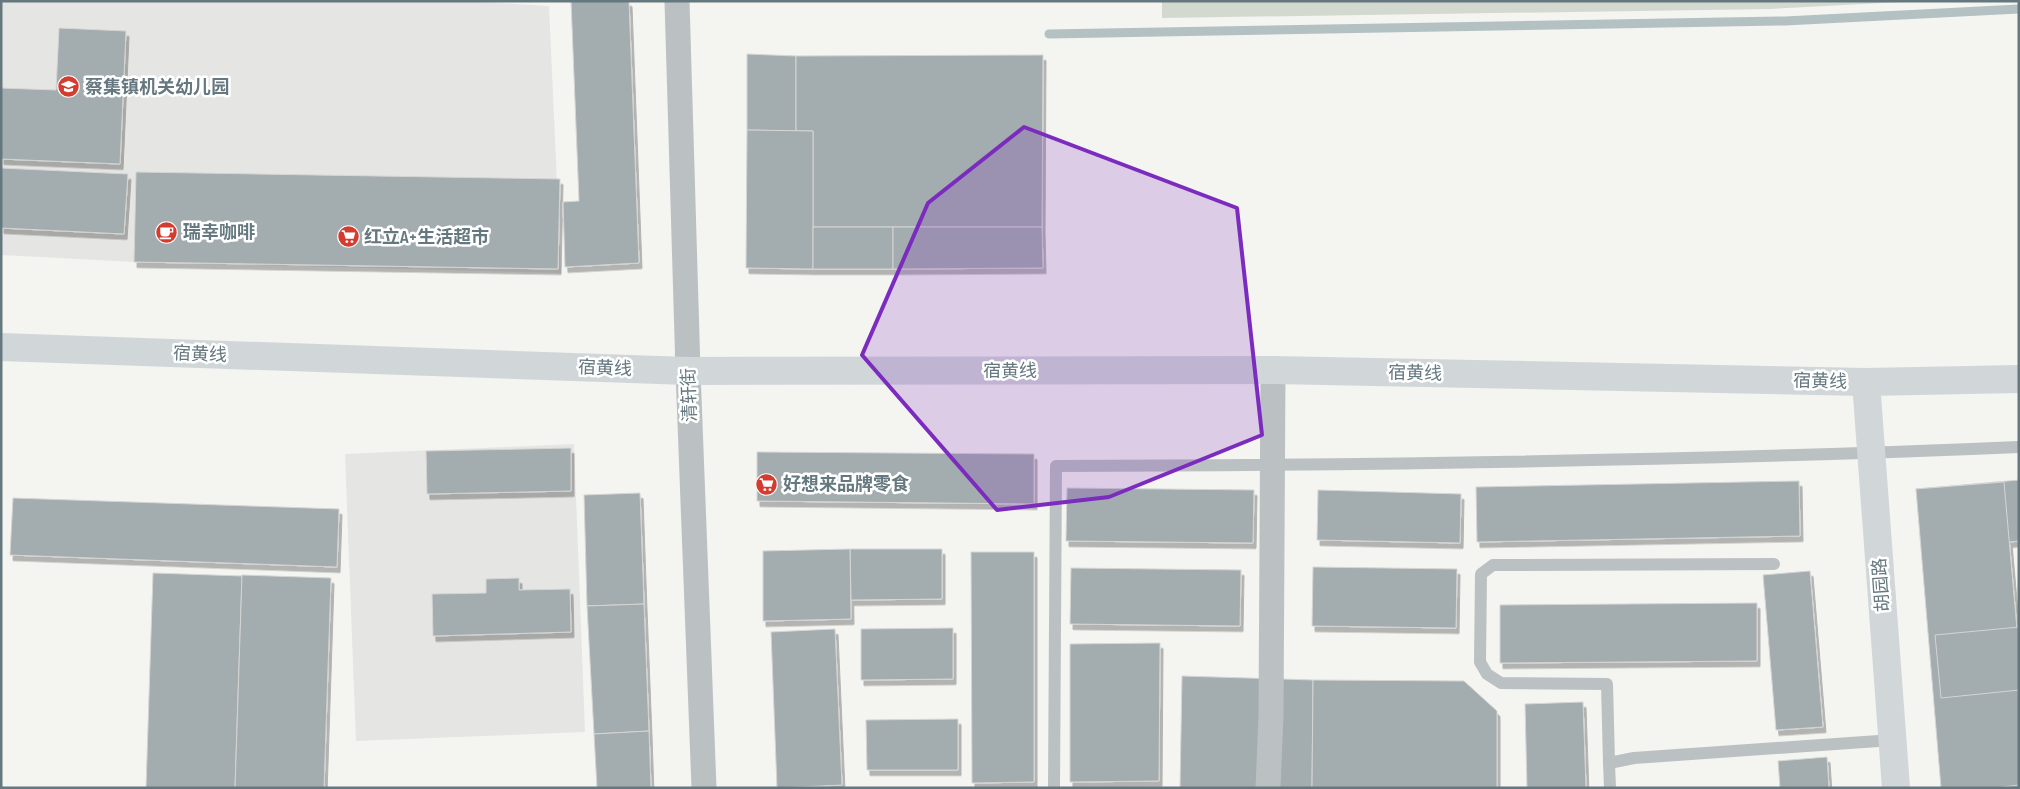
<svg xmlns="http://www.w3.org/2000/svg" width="2020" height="789" font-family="'Sofia Sans Condensed','Noto Sans SC',sans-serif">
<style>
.built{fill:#e5e5e4}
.green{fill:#d4d9d0}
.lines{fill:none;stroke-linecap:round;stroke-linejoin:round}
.stream{stroke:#b3c1c3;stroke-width:9}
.building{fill:#a3acaf;stroke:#d5d5d3;filter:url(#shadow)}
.lane{stroke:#bbc0c2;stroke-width:12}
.street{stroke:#bbc0c2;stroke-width:25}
.secondary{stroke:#d1d6d9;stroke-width:28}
.marked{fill:#7b2cbf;fill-opacity:0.2;stroke:#7b2cbf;stroke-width:4;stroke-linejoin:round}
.labels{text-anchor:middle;stroke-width:5;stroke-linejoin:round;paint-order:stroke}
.poi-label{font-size:18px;font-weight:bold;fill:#65787f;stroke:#fff;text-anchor:start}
.street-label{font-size:18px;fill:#65787f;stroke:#fff}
</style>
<defs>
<filter id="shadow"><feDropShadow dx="3" dy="5.5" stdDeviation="0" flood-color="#0004"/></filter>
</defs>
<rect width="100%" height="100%" fill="#f4f4f1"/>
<g class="built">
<polygon points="1,1 463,1 549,6 561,273 135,262 1,255"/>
<polygon points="574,444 585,732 356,741 345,454"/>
</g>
<polygon class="green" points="1162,1 1920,1 1771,9 1162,18"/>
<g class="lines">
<polyline class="stream" points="1049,34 1785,21 2019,9"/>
</g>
<g class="building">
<polygon points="571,1 629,1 639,263 565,267 563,202 579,201"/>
<polygon points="59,28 126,31 120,164 1,159 1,88 56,90"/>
<polygon points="747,54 796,56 796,131 747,130"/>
<polygon points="1043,55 1042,227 813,227 813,131 796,131 796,56"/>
<polygon points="747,130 813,131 813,269 746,268"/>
<polygon points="1,168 128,174 124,234 1,228"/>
<polygon points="136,172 560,179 558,269 134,262"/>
<rect x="813" y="227" width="80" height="42"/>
<polygon points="893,227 1042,227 1043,268 893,269"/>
<polygon points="571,448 571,491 427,494 426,451"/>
<polygon points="757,452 1034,454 1034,504 757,501"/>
<polygon points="2019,480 2019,541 1922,551 1916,489"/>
<polygon points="1799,481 1800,536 1477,542 1476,487"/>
<polygon points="2004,482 2019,652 2019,788 1941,788 1916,489"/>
<polygon points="1067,488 1254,490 1253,543 1066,541"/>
<polygon points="1318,490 1461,494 1460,543 1317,540"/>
<polygon points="640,493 644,604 587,606 584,495"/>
<polygon points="13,498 339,509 337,567 10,555"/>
<polygon points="850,549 942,549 942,599 851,600"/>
<polygon points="850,549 851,619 763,621 763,551"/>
<polygon points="971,552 1034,552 1034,782 972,783"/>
<polygon points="1313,567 1457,569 1456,628 1312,626"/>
<polygon points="1071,568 1241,570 1240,626 1070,624"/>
<polygon points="1810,571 1823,727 1776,730 1763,575"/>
<polygon points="153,573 242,576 235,788 146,788"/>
<polygon points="242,575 331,578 324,788 235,788"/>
<polygon points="519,578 519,590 570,589 571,632 433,636 432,594 486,593 486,579"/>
<polygon points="1757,603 1757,661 1500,663 1500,605"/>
<polygon points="644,604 649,731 594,734 587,606"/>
<polygon points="2019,627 2019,690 1941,698 1935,635"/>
<polygon points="953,628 953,679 861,680 861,629"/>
<polygon points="835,629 842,785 777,788 771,632"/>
<polygon points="1160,643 1159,781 1070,782 1070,644"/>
<polygon points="1182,676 1313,680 1312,788 1180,788"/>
<polygon points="1313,680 1464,681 1497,711 1497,788 1312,788"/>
<polygon points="1583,702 1586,788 1527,788 1525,704"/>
<polygon points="958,719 958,770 867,770 866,720"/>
<polygon points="649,731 651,788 597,788 594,734"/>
<polygon points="1827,757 1829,788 1780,788 1778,761"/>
<polygon points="2019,785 2019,788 1995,788"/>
</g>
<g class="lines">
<g class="lane">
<polyline points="1609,763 1607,684 1501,683 1487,674 1480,662 1481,574 1493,565 1774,564"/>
<path d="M1054 788 1056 466C1377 465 1698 461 2019 447"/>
<polyline points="1610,788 1609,763 1634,758 1893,740"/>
</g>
<g class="street">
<polyline points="677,1 688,371 704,788"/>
<polyline points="1268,788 1271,715 1273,370"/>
</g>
<g class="secondary">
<polyline points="1,347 688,371 1273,370 1866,382 2019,379"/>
<polyline points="1866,382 1896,788"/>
</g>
</g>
<path class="marked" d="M1024 127 1237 208 1262 435 1109 497 997 510 862 355 928 203Z"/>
<defs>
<symbol id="school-disc" viewBox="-11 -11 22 22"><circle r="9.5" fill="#d63b2f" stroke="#fff"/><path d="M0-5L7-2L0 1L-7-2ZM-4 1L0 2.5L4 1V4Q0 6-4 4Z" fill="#fff"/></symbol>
<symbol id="cafe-disc" viewBox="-11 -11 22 22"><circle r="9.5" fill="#d63b2f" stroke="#fff"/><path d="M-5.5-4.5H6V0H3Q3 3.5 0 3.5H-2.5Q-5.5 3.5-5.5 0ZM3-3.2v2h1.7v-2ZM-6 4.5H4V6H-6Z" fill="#fff"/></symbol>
<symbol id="supermarket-disc" viewBox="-11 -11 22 22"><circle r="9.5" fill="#d63b2f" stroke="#fff"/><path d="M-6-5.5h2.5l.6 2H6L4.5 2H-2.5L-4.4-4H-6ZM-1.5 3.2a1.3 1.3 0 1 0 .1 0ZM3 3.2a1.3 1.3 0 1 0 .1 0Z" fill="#fff"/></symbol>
</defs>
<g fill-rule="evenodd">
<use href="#school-disc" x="56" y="74" width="25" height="25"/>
<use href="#cafe-disc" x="154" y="220" width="25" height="25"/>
<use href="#supermarket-disc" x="336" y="224" width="25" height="25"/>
<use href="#supermarket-disc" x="754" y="472" width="25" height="25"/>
</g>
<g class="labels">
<g class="poi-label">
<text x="85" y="93">蔡集镇机关幼儿园</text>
<text x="183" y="238">瑞幸咖啡</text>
<text x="364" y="243">红立A+生活超市</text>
<text x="783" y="490">好想来品牌零食</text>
</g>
<g class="street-label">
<text transform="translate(200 354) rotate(2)" y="6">宿黄线</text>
<text transform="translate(605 368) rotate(2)" y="6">宿黄线</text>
<text x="1010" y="377">宿黄线</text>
<text transform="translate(1415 373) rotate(1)" y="6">宿黄线</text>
<text transform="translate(1820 381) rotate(1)" y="6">宿黄线</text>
<text transform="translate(689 395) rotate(-92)" y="6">清轩街</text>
<text transform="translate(1881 585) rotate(-94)" y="6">胡园路</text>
</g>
</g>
<rect width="2020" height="789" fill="none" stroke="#65787f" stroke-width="5"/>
</svg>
